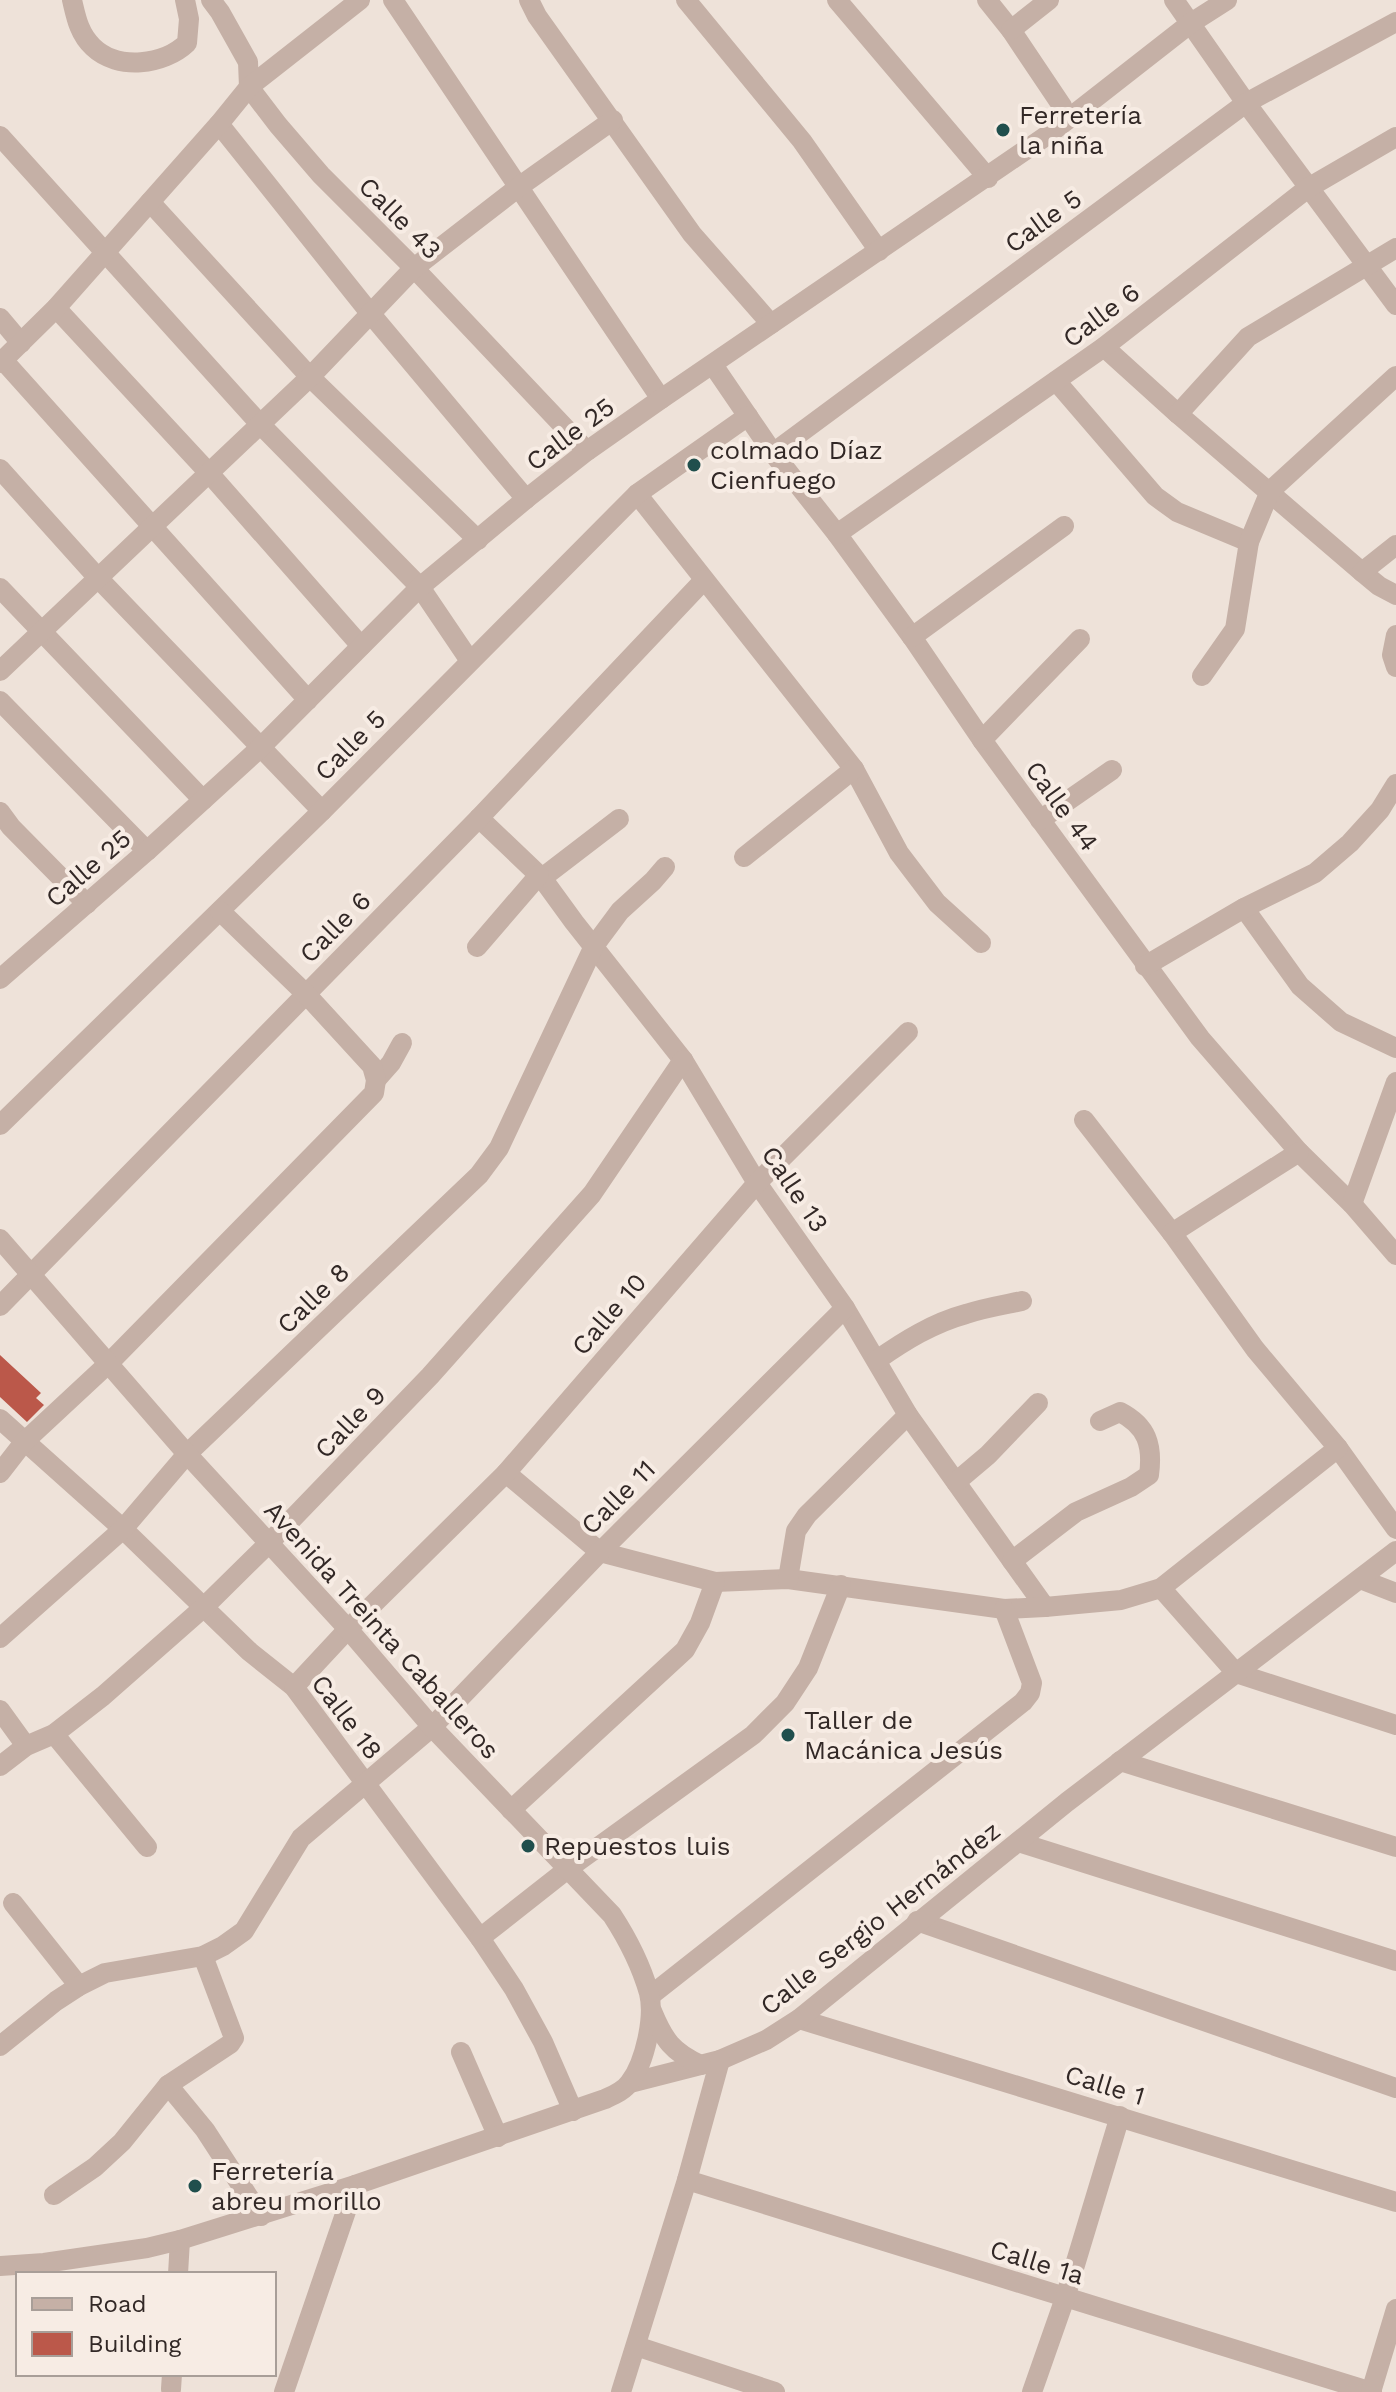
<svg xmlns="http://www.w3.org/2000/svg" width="1396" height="2392" font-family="'Work Sans',sans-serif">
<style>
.building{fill:#bb584a}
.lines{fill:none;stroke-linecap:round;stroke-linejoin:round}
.minor{stroke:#c5b0a6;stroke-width:20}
.tertiary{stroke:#c5b0a6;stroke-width:20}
.poi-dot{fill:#204f4d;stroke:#f7ece4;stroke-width:3}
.labels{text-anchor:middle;stroke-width:8;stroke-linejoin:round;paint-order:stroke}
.poi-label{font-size:26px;fill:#322826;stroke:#f7ece4;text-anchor:start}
.street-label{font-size:26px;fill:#322826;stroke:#f7ece4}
</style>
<rect width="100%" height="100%" fill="#eee2d9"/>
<polygon class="building" points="0,1355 41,1393 36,1398 44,1405 27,1422 0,1397"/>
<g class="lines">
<g class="minor">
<path d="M72 0C76 17 79 34 93 47 118 71 164 65 187 43L189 19 185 0"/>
<polyline points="211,0 220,12 248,62 249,87 278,125 321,175 414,268 587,451"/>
<polyline points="393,0 661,399"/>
<polyline points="529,0 537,16 692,234 771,324"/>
<polyline points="686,0 802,141 879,251"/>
<polyline points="837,0 988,178"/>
<polyline points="987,0 1011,30 1062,106 1067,120"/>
<polyline points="1174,0 1246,103 1396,305"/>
<polyline points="1011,30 1049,0"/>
<polyline points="219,124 370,313 526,499"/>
<polyline points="0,136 260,424 420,587 470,661"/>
<polyline points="150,202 310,377 478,540"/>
<polyline points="56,308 209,473 361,646"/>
<polyline points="0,318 21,343"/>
<polyline points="1104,347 1178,414 1362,572 1379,586 1396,595"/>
<polyline points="3,360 308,700"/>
<polyline points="0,363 56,308 219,124 249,87 360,0"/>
<polyline points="713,365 773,453 837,534 912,637 982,740 1200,1038 1299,1152 1352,1204 1396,1255"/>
<polyline points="1056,381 1155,496 1177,512 1249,542"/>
<polyline points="1178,414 1248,337 1396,248"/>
<polyline points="773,453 1246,103 1396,22"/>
<polyline points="0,469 98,578 322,811"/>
<polyline points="637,494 854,769 899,853 937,903 981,943"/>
<polyline points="837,534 1104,347 1308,188 1396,137"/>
<polyline points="1362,572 1396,545"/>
<polyline points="0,588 203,800"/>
<polyline points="1396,635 1392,655 1396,667"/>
<polyline points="912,637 1064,526"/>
<polyline points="0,671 310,377 414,268 520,186 613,120"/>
<polyline points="1202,676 1235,629 1249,542 1270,491 1396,376"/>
<polyline points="0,701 147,851"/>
<polyline points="982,740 1080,639"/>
<polyline points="0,812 11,827 87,904"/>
<polyline points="479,818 542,878 574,922 683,1060 757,1183 845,1308 908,1415 1045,1607"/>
<polyline points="1040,820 1112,770"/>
<polyline points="744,857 854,769"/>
<polyline points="542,878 619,819"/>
<polyline points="1244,908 1300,986 1341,1022 1396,1048"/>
<polyline points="477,947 539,875"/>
<polyline points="1145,966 1244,908 1315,873 1350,843 1380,810 1396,784"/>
<polyline points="0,979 147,851 260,748 420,587 526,499 587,451 661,399 1049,134 1191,23 1227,0"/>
<polyline points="376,1080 391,1063 402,1043"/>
<polyline points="1084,1120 1172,1233 1255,1349 1338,1448 1396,1529"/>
<polyline points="0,1125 322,811 637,494 748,416"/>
<polyline points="1352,1204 1396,1082"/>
<polyline points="1172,1233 1299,1152"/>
<polyline points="0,1306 479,818 704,580"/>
<path d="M877 1360C904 1341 933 1323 966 1314 984 1308 1003 1305 1022 1301"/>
<polyline points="0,1419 123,1529 250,1652 294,1687 480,1938 514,1989 543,2042 573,2111"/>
<polyline points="0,1473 24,1442 109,1363 374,1093 376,1080 372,1066 306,994 220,911"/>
<polyline points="506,1473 600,1552 715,1582 788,1579 1004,1609 1045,1607 1121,1600 1161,1588 1338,1448"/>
<polyline points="956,1482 988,1455 1038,1403"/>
<path d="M1012 1561 1076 1512 1131 1487 1149 1475C1153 1445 1147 1426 1120 1412L1100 1421"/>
<polyline points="788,1579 796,1531 807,1515 908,1415"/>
<polyline points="1360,1579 1396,1593"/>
<polyline points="1161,1588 1236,1673 1396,1725"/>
<polyline points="0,1638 123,1529 187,1454 479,1175 499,1148 594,946 620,911 653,881 665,867"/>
<polyline points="294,1687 348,1629 506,1473 757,1183 908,1032"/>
<polyline points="0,1710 26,1746"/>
<polyline points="54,1734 147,1847"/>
<polyline points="1120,1761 1396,1847"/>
<polyline points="0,1766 26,1746 54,1734 103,1696 203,1608 268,1544 430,1376 592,1194 683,1060"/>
<polyline points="511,1810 685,1650 700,1623 715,1582"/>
<polyline points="1018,1842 1396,1961"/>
<polyline points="13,1903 79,1986"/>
<polyline points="917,1921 1396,2088"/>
<polyline points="480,1938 569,1868 753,1735 785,1703 808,1668 841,1585"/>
<polyline points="650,1996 1023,1702 1030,1693 1032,1683 1004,1609"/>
<polyline points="799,2019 1396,2202"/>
<polyline points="0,2046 56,2001 79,1986 105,1973 203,1956 223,1946 244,1931 301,1838 432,1727 600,1552 845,1308"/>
<polyline points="461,2052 498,2137"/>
<polyline points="630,2083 720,2060 766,2040 799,2019 1067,1802 1396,1551"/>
<polyline points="168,2085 205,2130 261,2216"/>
<polyline points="687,2180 1372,2392"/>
<polyline points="54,2195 95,2167 122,2142 168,2085 230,2044 234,2038 203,1956"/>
<polyline points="178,2274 180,2240"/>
<polyline points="636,2346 775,2392"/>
<polyline points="171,2389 172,2374"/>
<polyline points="284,2392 355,2185"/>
<polyline points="621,2392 687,2180 720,2060"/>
<polyline points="1032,2392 1065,2298 1120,2116"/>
<polyline points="1371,2392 1396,2309"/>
</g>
<g class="tertiary">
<path d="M0 1239 187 1454 348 1629 432 1727 612 1915C627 1938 641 1965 649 1993 655 2017 645 2062 630 2082 624 2091 614 2095 605 2099L355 2185 180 2240 147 2248 44 2263 0 2266"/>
<path d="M652 2011C664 2040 672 2052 701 2065"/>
</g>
</g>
<g class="poi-dot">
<circle cx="1003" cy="130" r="8"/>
<circle cx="694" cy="465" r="8"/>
<circle cx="788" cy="1735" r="8"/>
<circle cx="528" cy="1846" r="8"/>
<circle cx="195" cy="2186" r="8"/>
</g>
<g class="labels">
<g class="poi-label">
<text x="1019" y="124">Ferretería<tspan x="1019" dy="30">la niña</tspan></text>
<text x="710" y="459">colmado Díaz<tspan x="710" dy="30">Cienfuego</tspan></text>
<text x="804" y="1729">Taller de<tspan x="804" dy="30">Macánica Jesús</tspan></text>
<text x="544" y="1855">Repuestos luis</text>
<text x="211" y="2180">Ferretería<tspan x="211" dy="30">abreu morillo</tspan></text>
</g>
<g class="street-label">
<text transform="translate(400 218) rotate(45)" y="9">Calle 43</text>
<text transform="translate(1043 221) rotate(-36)" y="9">Calle 5</text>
<text transform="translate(1101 315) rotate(-37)" y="9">Calle 6</text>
<text transform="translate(570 434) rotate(-37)" y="9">Calle 25</text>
<text transform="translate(350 745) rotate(-45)" y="9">Calle 5</text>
<text transform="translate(1062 806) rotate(54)" y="9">Calle 44</text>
<text transform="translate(88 868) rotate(-41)" y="9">Calle 25</text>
<text transform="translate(335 927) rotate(-45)" y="9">Calle 6</text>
<text transform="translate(795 1189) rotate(56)" y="9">Calle 13</text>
<text transform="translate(313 1298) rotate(-44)" y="9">Calle 8</text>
<text transform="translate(609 1314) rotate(-49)" y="9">Calle 10</text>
<text transform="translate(350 1422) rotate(-46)" y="9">Calle 9</text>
<text transform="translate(618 1497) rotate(-45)" y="9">Calle 11</text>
<text transform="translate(382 1630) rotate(48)" y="9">Avenida Treinta Caballeros</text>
<text transform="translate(347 1717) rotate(53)" y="9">Calle 18</text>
<text transform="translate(880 1918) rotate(-38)" y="9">Calle Sergio Hernández</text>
<text transform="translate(1105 2085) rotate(17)" y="9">Calle 1</text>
<text transform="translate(1037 2262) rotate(17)" y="9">Calle 1a</text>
</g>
</g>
<rect x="16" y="2272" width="260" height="104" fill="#f7ece4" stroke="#a89e98" stroke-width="2"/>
<rect x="32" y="2298" width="40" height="12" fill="#c5b0a6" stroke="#a89e98" stroke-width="2"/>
<text x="88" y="2312" font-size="24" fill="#322826">Road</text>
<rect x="32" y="2332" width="40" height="24" fill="#bb584a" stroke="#a89e98" stroke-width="2"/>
<text x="88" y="2352" font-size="24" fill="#322826">Building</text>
</svg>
